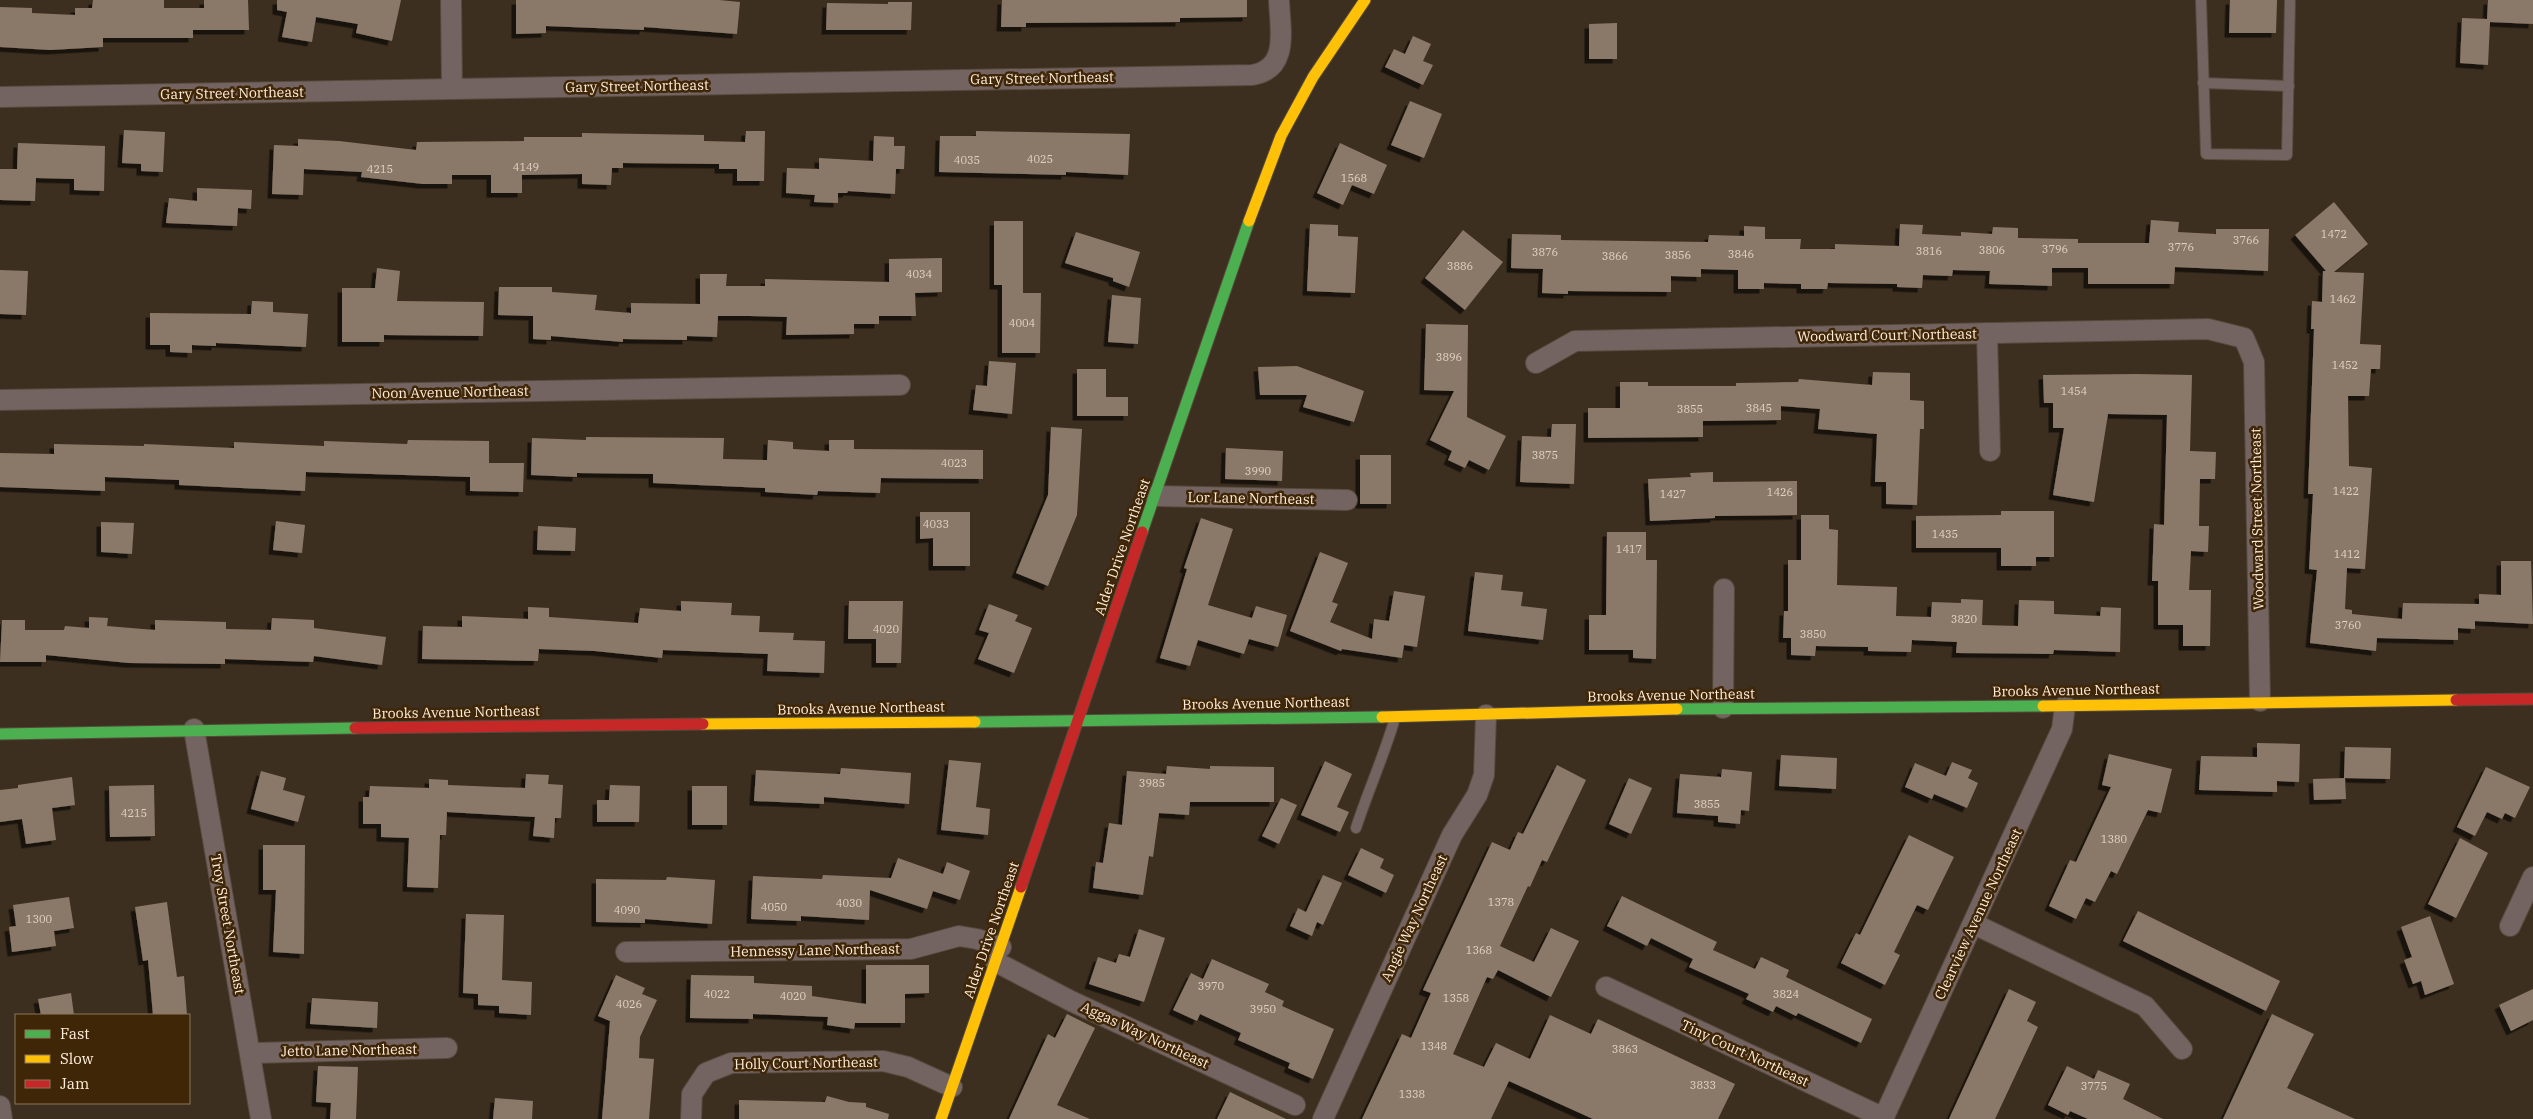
<svg xmlns="http://www.w3.org/2000/svg" width="2533" height="1119" font-family="'IBM Plex Serif',serif">
<style>
.building{fill:#8a7967;filter:url(#shadow)}
.lines{fill:none;stroke-linecap:round;stroke-linejoin:round}
.lane-casing{stroke:#564a3c;stroke-width:12}
.street-casing{stroke:#564a3c;stroke-width:22}
.fast-casing{stroke:#564a3c;stroke-width:13}
.slow-casing{stroke:#564a3c;stroke-width:13}
.jam-casing{stroke:#564a3c;stroke-width:13}
.lane{stroke:#736461;stroke-width:10}
.street{stroke:#736461;stroke-width:20}
.fast{stroke:#4caf50;stroke-width:11}
.slow{stroke:#ffc107;stroke-width:11}
.jam{stroke:#c62828;stroke-width:11}
.labels{text-anchor:middle;stroke-width:5;stroke-linejoin:round;paint-order:stroke}
.number-label{font-size:11px;fill:#e2d1c0}
.street-label{font-size:14px;fill:#fed;stroke:#3f2607}
</style>
<defs>
<filter id="shadow"><feDropShadow dx="-4.5" dy="4.5" stdDeviation="0" flood-color="#0009"/></filter>
</defs>
<rect width="100%" height="100%" fill="#3d2f1f"/>
<g class="building">
<polygon points="93,0 164,0 164,8 204,8 204,0 248,0 249,30 193,30 193,38 103,38 103,47 50,50 0,47 0,7 32,8 32,13 75,15 75,8 92,8"/>
<polygon points="277,0 401,0 392,41 356,33 358,24 316,17 312,42 282,37 287,12 277,10"/>
<polygon points="516,0 719,0 740,2 737,34 644,27 644,30 546,26 546,33 516,34"/>
<polygon points="1002,0 1247,0 1247,17 1180,18 1180,22 1026,23 1026,27 1001,27"/>
<polygon points="2230,0 2277,0 2276,33 2229,33"/>
<polygon points="2488,0 2533,0 2533,24 2490,22 2488,65 2460,63 2462,18 2487,19"/>
<polygon points="888,2 912,2 911,30 826,30 827,3 888,4"/>
<polygon points="1617,23 1617,59 1589,59 1589,24"/>
<polygon points="1413,36 1431,44 1423,61 1433,65 1423,85 1385,67 1394,49 1405,54"/>
<polygon points="1410,101 1442,114 1424,158 1391,145"/>
<polygon points="124,130 165,132 163,172 141,171 141,164 122,163"/>
<polygon points="746,131 765,131 764,181 737,181 737,169 719,169 719,164 623,163 623,168 612,168 611,185 582,184 582,174 522,175 522,193 491,193 491,175 452,175 452,184 423,184 361,177 362,172 304,169 303,195 272,194 274,145 298,146 298,139 339,141 416,150 417,142 524,141 524,137 582,137 582,133 704,135 704,141 745,142"/>
<polygon points="976,131 1130,134 1128,175 1066,172 1066,175 939,172 940,136 976,136"/>
<polygon points="874,136 894,137 894,146 905,146 904,169 896,169 895,194 848,191 847,193 838,193 838,203 814,202 815,195 786,193 787,168 819,169 819,158 873,161"/>
<polygon points="18,143 105,146 104,191 74,190 74,179 36,178 35,201 0,200 0,169 17,169"/>
<polygon points="1340,143 1387,165 1374,194 1352,185 1343,205 1317,193"/>
<polygon points="197,188 252,190 251,209 238,208 237,226 166,223 169,198 197,201"/>
<polygon points="2334,202 2368,244 2334,272 2364,273 2360,344 2381,345 2380,369 2371,369 2369,396 2348,396 2349,466 2372,468 2365,569 2347,568 2345,609 2352,610 2352,614 2402,619 2403,603 2479,604 2479,594 2501,595 2501,561 2531,561 2533,624 2475,621 2475,629 2458,628 2458,640 2377,638 2376,651 2310,643 2317,570 2309,569 2313,494 2308,494 2314,329 2311,329 2312,301 2322,302 2323,271 2326,271 2295,235"/>
<polygon points="2151,220 2179,222 2178,232 2216,234 2216,229 2269,229 2268,271 2175,267 2174,284 2088,284 2088,268 2052,268 2052,286 1989,284 1990,271 1953,270 1952,276 1923,275 1922,288 1897,287 1897,284 1828,283 1827,289 1801,289 1801,284 1764,283 1764,289 1738,289 1738,270 1701,269 1701,277 1671,276 1671,292 1568,291 1568,294 1542,293 1543,269 1511,268 1512,234 1561,235 1561,240 1708,242 1709,235 1744,236 1744,226 1765,227 1765,239 1801,239 1800,249 1835,249 1835,244 1899,246 1900,224 1923,225 1922,234 1961,236 1961,232 1992,234 1993,227 2018,228 2018,238 2078,239 2078,243 2149,243"/>
<polygon points="994,221 1023,221 1023,293 1041,293 1040,353 1002,353 1002,285 994,285"/>
<polygon points="1310,224 1338,225 1338,236 1358,237 1355,293 1307,291"/>
<polygon points="1463,230 1503,262 1465,310 1425,278"/>
<polygon points="1076,232 1140,252 1129,287 1113,281 1113,278 1065,263"/>
<polygon points="942,258 942,292 915,293 916,316 879,316 879,324 854,324 854,334 786,335 787,317 750,316 718,316 717,337 687,336 687,340 623,339 623,342 551,336 551,340 533,339 533,316 498,315 499,287 552,287 552,292 597,295 595,310 631,313 631,303 700,304 700,274 727,274 726,286 765,286 765,279 889,282 889,259"/>
<polygon points="377,268 400,271 397,301 484,302 483,336 384,335 384,342 342,342 342,288 375,288"/>
<polygon points="0,270 28,271 26,315 0,314"/>
<polygon points="1112,295 1141,298 1138,344 1108,342"/>
<polygon points="252,301 273,302 273,312 308,314 306,347 216,343 216,346 192,345 192,353 170,352 170,345 150,345 150,313 251,314"/>
<polygon points="1426,324 1468,325 1467,417 1506,436 1489,470 1469,460 1465,468 1448,460 1452,451 1430,440 1454,391 1424,390"/>
<polygon points="989,361 1016,363 1012,414 973,410 976,385 987,386"/>
<polygon points="1297,366 1364,391 1354,422 1303,407 1307,395 1260,395 1258,367"/>
<polygon points="1077,369 1106,369 1106,397 1128,397 1128,416 1077,416"/>
<polygon points="1873,372 1910,373 1910,400 1924,401 1924,429 1920,429 1917,505 1886,504 1886,482 1875,482 1877,434 1818,429 1820,409 1781,406 1781,420 1703,421 1703,437 1588,438 1588,408 1620,408 1620,382 1648,382 1648,386 1736,386 1736,383 1798,382 1799,379 1872,385"/>
<polygon points="2136,374 2192,375 2190,451 2216,452 2215,479 2200,479 2199,526 2209,526 2208,552 2191,551 2189,590 2211,590 2210,646 2183,646 2183,625 2158,625 2158,581 2152,581 2154,524 2164,525 2167,415 2108,414 2094,502 2053,495 2064,428 2053,428 2053,403 2044,403 2043,375"/>
<polygon points="1552,424 1576,424 1574,484 1520,482 1522,436 1551,437"/>
<polygon points="1051,427 1082,429 1077,515 1048,586 1016,573 1048,495"/>
<polygon points="586,437 724,438 723,459 767,460 768,440 793,442 793,449 829,451 829,440 854,440 854,449 983,450 983,479 881,478 880,493 818,491 817,495 765,492 765,488 653,483 653,474 577,473 577,477 531,475 532,438 586,440"/>
<polygon points="408,440 489,441 489,463 524,463 523,492 470,491 470,477 306,472 305,491 179,485 179,480 105,477 105,491 0,487 0,453 54,454 54,444 144,446 144,444 234,448 234,442 324,446 324,441 407,444"/>
<polygon points="1226,448 1283,451 1282,481 1225,479"/>
<rect x="1360" y="455" width="31" height="49"/>
<polygon points="1713,472 1713,482 1797,481 1797,515 1715,516 1715,518 1650,521 1648,479 1691,477 1690,473"/>
<polygon points="2001,511 2054,511 2054,557 2036,557 2036,566 2001,566 2001,548 1916,548 1916,516 2001,515"/>
<polygon points="920,512 970,512 970,566 933,566 933,538 920,539"/>
<polygon points="1801,515 1829,515 1829,529 1838,530 1837,585 1897,587 1896,616 1931,617 1932,602 1961,603 1961,599 1983,600 1982,625 2018,626 2019,600 2054,601 2054,614 2100,616 2101,607 2121,608 2120,652 2054,650 2053,654 1956,653 1957,642 1912,640 1911,652 1868,651 1868,647 1816,646 1815,656 1791,655 1791,638 1783,638 1784,611 1788,611 1788,560 1801,560"/>
<polygon points="1201,518 1233,529 1208,605 1252,618 1256,606 1287,615 1278,647 1249,639 1244,654 1198,640 1190,666 1160,658 1187,569 1184,568"/>
<polygon points="276,521 305,525 302,553 273,550"/>
<polygon points="101,522 134,523 132,554 101,552"/>
<polygon points="538,526 576,528 575,551 537,550"/>
<polygon points="1607,532 1646,532 1646,560 1657,560 1656,659 1633,658 1633,650 1589,650 1589,615 1606,615"/>
<polygon points="1320,552 1348,563 1332,602 1338,604 1330,622 1372,639 1374,619 1389,621 1394,591 1425,596 1417,647 1404,645 1402,658 1342,649 1341,651 1290,631"/>
<polygon points="1475,572 1503,575 1501,590 1523,592 1521,606 1547,609 1543,640 1468,631"/>
<polygon points="681,601 732,603 731,615 760,616 759,632 794,633 793,640 825,641 824,673 767,671 768,654 663,650 662,658 595,651 539,649 538,661 422,659 423,626 462,627 462,616 528,619 528,607 549,608 549,617 638,623 640,608 681,611"/>
<polygon points="849,601 903,601 901,663 876,663 876,639 848,639"/>
<polygon points="989,604 1018,615 1015,621 1032,628 1014,673 978,659 989,633 979,630"/>
<polygon points="89,617 108,618 107,626 155,630 155,620 226,622 226,629 271,630 272,618 314,620 314,628 386,637 382,665 314,656 313,662 225,659 225,664 129,663 46,655 46,662 0,662 2,620 25,620 25,630 64,630 65,626 89,628"/>
<polygon points="2257,743 2300,744 2299,782 2277,781 2277,792 2199,790 2201,756 2257,757"/>
<polygon points="2345,747 2391,748 2390,779 2344,778"/>
<polygon points="2109,754 2172,769 2161,813 2148,810 2117,874 2111,871 2095,902 2086,898 2076,919 2049,906 2070,860 2076,862 2111,787 2102,785"/>
<polygon points="1781,755 1837,758 1836,789 1779,786"/>
<polygon points="949,760 981,763 976,807 990,809 988,835 941,830"/>
<polygon points="1325,761 1352,774 1337,807 1349,812 1340,832 1301,815"/>
<polygon points="1952,762 1972,770 1968,778 1978,783 1967,808 1934,794 1932,799 1905,787 1915,763 1946,776"/>
<polygon points="1557,765 1586,780 1547,862 1542,860 1530,887 1528,886 1500,946 1534,962 1551,928 1579,941 1551,997 1498,970 1493,979 1487,977 1453,1054 1484,1067 1496,1043 1530,1059 1550,1015 1591,1034 1598,1019 1735,1084 1718,1119 1593,1119 1509,1081 1491,1119 1362,1119 1402,1034 1411,1038 1431,993 1423,990 1492,842 1510,850 1518,832 1523,834"/>
<polygon points="1167,766 1210,769 1210,766 1274,767 1274,802 1190,802 1189,815 1159,813 1153,857 1149,856 1143,895 1093,888 1096,862 1103,863 1109,823 1122,825 1127,771 1166,774"/>
<polygon points="2486,767 2530,787 2515,818 2505,813 2502,819 2487,812 2475,836 2457,827"/>
<polygon points="841,768 911,773 909,804 824,797 824,804 754,801 756,770 840,774"/>
<polygon points="1722,769 1752,772 1749,811 1741,810 1740,824 1718,822 1718,816 1677,813 1680,774 1721,777"/>
<polygon points="261,771 286,778 283,790 305,796 298,822 251,809"/>
<polygon points="526,774 549,775 548,784 563,785 561,818 555,818 554,838 533,836 535,817 447,812 446,835 440,835 438,888 407,887 409,838 381,837 381,824 363,824 363,797 369,797 370,786 429,788 429,779 448,780 448,785 525,788"/>
<polygon points="72,777 75,805 52,808 56,840 26,844 22,819 0,822 0,790 18,788 18,785"/>
<polygon points="1629,778 1652,788 1631,834 1609,824"/>
<polygon points="2345,778 2346,799 2314,800 2313,779"/>
<polygon points="154,785 155,836 110,837 109,786"/>
<polygon points="610,785 640,786 639,822 597,822 597,800 609,800"/>
<rect x="692" y="786" width="35" height="39"/>
<polygon points="1281,798 1297,805 1279,844 1262,836"/>
<polygon points="1909,835 1954,857 1928,910 1917,905 1894,952 1900,955 1885,985 1841,963 1856,933 1860,935"/>
<polygon points="2460,838 2488,853 2456,918 2428,904"/>
<polygon points="263,845 305,845 304,954 273,952 276,890 263,890"/>
<polygon points="1361,848 1384,859 1380,868 1394,875 1386,893 1348,875"/>
<polygon points="898,858 943,874 947,862 970,871 960,900 933,891 927,909 870,890 869,920 801,916 801,921 751,919 753,876 822,879 823,875 891,878"/>
<polygon points="1323,875 1342,883 1323,925 1317,922 1312,936 1290,926 1298,908 1306,912"/>
<polygon points="667,877 715,880 712,924 645,919 645,923 596,922 596,879 666,880"/>
<polygon points="1622,896 1717,942 1713,950 1755,969 1761,957 1789,970 1786,977 1872,1019 1861,1043 1798,1013 1796,1016 1776,1006 1773,1012 1746,999 1749,994 1689,967 1693,959 1651,938 1647,946 1607,926"/>
<polygon points="69,897 74,928 54,931 56,946 12,952 9,927 16,926 13,905"/>
<polygon points="167,902 177,977 184,976 187,1015 153,1015 148,960 143,961 135,907"/>
<polygon points="2138,911 2280,981 2266,1011 2123,941"/>
<polygon points="466,914 504,915 502,980 532,982 531,1015 499,1013 499,1006 478,1005 478,994 463,993"/>
<polygon points="2430,916 2454,984 2425,995 2421,981 2413,984 2404,960 2412,957 2401,927"/>
<polygon points="1139,929 1165,938 1144,1002 1089,984 1098,957 1116,963 1119,954 1130,957"/>
<polygon points="1212,959 1269,984 1265,992 1284,1001 1282,1006 1334,1029 1313,1079 1288,1068 1290,1063 1238,1040 1241,1033 1200,1014 1197,1021 1173,1010 1191,973 1203,979"/>
<polygon points="866,965 929,965 929,993 905,994 905,1023 855,1023 854,1029 827,1025 828,1017 753,1014 753,1019 690,1018 691,975 754,976 754,983 812,986 812,996 866,1004"/>
<polygon points="616,975 645,988 642,994 657,1000 640,1037 639,1058 654,1059 649,1119 602,1119 610,1021 598,1016"/>
<polygon points="2009,989 2036,1002 2027,1021 2038,1027 1995,1119 1949,1119"/>
<polygon points="2533,989 2533,1020 2511,1031 2499,1005"/>
<polygon points="71,993 74,1015 41,1015 38,999"/>
<polygon points="312,998 378,1002 377,1028 310,1024"/>
<polygon points="1067,1014 1095,1028 1057,1105 1090,1119 1009,1119 1048,1034 1055,1038"/>
<polygon points="2272,1014 2314,1034 2287,1088 2355,1119 2223,1119"/>
<polygon points="318,1066 358,1067 356,1119 330,1119 331,1103 316,1102"/>
<polygon points="2067,1066 2094,1079 2098,1070 2130,1084 2123,1099 2163,1119 2088,1119 2070,1111 2068,1115 2048,1105"/>
<polygon points="1230,1092 1286,1119 1217,1119"/>
<polygon points="827,1096 849,1102 866,1103 866,1107 889,1114 888,1119 739,1119 739,1100 825,1102"/>
<polygon points="495,1098 533,1101 532,1119 493,1119"/>
</g>
<g class="lines">
<defs>
<g id="lane">
<polyline points="2201,0 2206,154 2287,155 2290,0"/>
<polyline points="2203,83 2289,86"/>
<path d="M1356 828C1368 791 1384 756 1395 718"/>
</g>
<g id="street">
<polyline points="451,0 452,89"/>
<path d="M0 97 1252 75C1290 69 1280 29 1279 0"/>
<polyline points="1987,333 1990,451"/>
<polyline points="1536,363 1575,341 2208,329 2244,338 2254,362 2260,701"/>
<polyline points="0,400 900,385"/>
<polyline points="1156,496 1347,500"/>
<polyline points="1723,708 1724,589"/>
<polyline points="194,729 261,1119"/>
<polyline points="1974,924 2145,1006 2182,1049"/>
<polyline points="2510,926 2533,877"/>
<polyline points="626,952 911,949 959,936 977,939 1001,947"/>
<polyline points="996,962 1071,1001 1295,1105"/>
<polyline points="1606,987 1884,1118"/>
<polyline points="250,1053 447,1048"/>
<polyline points="0,1106 2,1119"/>
<polyline points="691,1119 692,1094 706,1073 731,1063 883,1061 908,1067 952,1087"/>
<polyline points="1323,1119 1452,835 1477,795 1484,775 1486,715"/>
<polyline points="1883,1119 2062,729 2065,706"/>
</g>
<g id="fast">
<polyline points="1142,532 1249,221"/>
<polyline points="1677,709 2043,706"/>
<polyline points="975,722 1382,717"/>
<polyline points="0,734 355,728"/>
</g>
<g id="slow">
<polyline points="1249,221 1281,136 1313,77 1365,0"/>
<polyline points="2043,706 2456,700"/>
<polyline points="1382,717 1677,709"/>
<polyline points="703,724 975,722"/>
<polyline points="941,1119 1021,887"/>
</g>
<g id="jam">
<polyline points="2456,700 2533,699"/>
<polyline points="355,728 703,724"/>
<polyline points="1021,887 1142,532"/>
</g>
</defs>
<use href="#lane" class="lane-casing"/>
<use href="#street" class="street-casing"/>
<use href="#fast" class="fast-casing"/>
<use href="#slow" class="slow-casing"/>
<use href="#jam" class="jam-casing"/>
<use href="#lane" class="lane"/>
<use href="#street" class="street"/>
<use href="#fast" class="fast"/>
<use href="#slow" class="slow"/>
<use href="#jam" class="jam"/>
</g>
<g class="labels">
<g class="number-label">
<text x="1040" y="163">4025</text>
<text x="967" y="164">4035</text>
<text x="526" y="171">4149</text>
<text x="380" y="173">4215</text>
<text x="1354" y="182">1568</text>
<text x="2334" y="238">1472</text>
<text x="2246" y="244">3766</text>
<text x="2181" y="251">3776</text>
<text x="2055" y="253">3796</text>
<text x="1992" y="254">3806</text>
<text x="1929" y="255">3816</text>
<text x="1545" y="256">3876</text>
<text x="1741" y="258">3846</text>
<text x="1678" y="259">3856</text>
<text x="1615" y="260">3866</text>
<text x="1460" y="270">3886</text>
<text x="919" y="278">4034</text>
<text x="2343" y="303">1462</text>
<text x="1022" y="327">4004</text>
<text x="1449" y="361">3896</text>
<text x="2345" y="369">1452</text>
<text x="2074" y="395">1454</text>
<text x="1759" y="412">3845</text>
<text x="1690" y="413">3855</text>
<text x="1545" y="459">3875</text>
<text x="954" y="467">4023</text>
<text x="1258" y="475">3990</text>
<text x="2346" y="495">1422</text>
<text x="1780" y="496">1426</text>
<text x="1673" y="498">1427</text>
<text x="936" y="528">4033</text>
<text x="1945" y="538">1435</text>
<text x="1629" y="553">1417</text>
<text x="2347" y="558">1412</text>
<text x="1964" y="623">3820</text>
<text x="2348" y="629">3760</text>
<text x="886" y="633">4020</text>
<text x="1813" y="638">3850</text>
<text x="1152" y="787">3985</text>
<text x="1707" y="808">3855</text>
<text x="134" y="817">4215</text>
<text x="2114" y="843">1380</text>
<text x="1501" y="906">1378</text>
<text x="849" y="907">4030</text>
<text x="774" y="911">4050</text>
<text x="627" y="914">4090</text>
<text x="39" y="923">1300</text>
<text x="1479" y="954">1368</text>
<text x="1211" y="990">3970</text>
<text x="717" y="998">4022</text>
<text x="1786" y="998">3824</text>
<text x="793" y="1000">4020</text>
<text x="1456" y="1002">1358</text>
<text x="629" y="1008">4026</text>
<text x="1263" y="1013">3950</text>
<text x="1434" y="1050">1348</text>
<text x="1625" y="1053">3863</text>
<text x="1703" y="1089">3833</text>
<text x="2094" y="1090">3775</text>
<text x="1412" y="1098">1338</text>
</g>
<g class="street-label">
<text transform="translate(1042 78) rotate(-1)" y="5">Gary Street Northeast</text>
<text transform="translate(637 86) rotate(-1)" y="5">Gary Street Northeast</text>
<text transform="translate(232 93) rotate(-1)" y="5">Gary Street Northeast</text>
<text transform="translate(1887 335) rotate(-1)" y="5">Woodward Court Northeast</text>
<text transform="translate(450 392) rotate(-1)" y="5">Noon Avenue Northeast</text>
<text transform="translate(1251 498) rotate(1)" y="5">Lor Lane Northeast</text>
<text transform="translate(2257 519) rotate(-91)" y="5">Woodward Street Northeast</text>
<text transform="translate(1122 547) rotate(-71)" y="5">Alder Drive Northeast</text>
<text transform="translate(2076 690) rotate(-1)" y="5">Brooks Avenue Northeast</text>
<text transform="translate(1671 695) rotate(-1)" y="5">Brooks Avenue Northeast</text>
<text transform="translate(1266 703) rotate(-1)" y="5">Brooks Avenue Northeast</text>
<text transform="translate(861 708) rotate(-1)" y="5">Brooks Avenue Northeast</text>
<text transform="translate(456 712) rotate(-1)" y="5">Brooks Avenue Northeast</text>
<text transform="translate(1978 914) rotate(-65)" y="5">Clearview Avenue Northeast</text>
<text transform="translate(1414 918) rotate(-65)" y="5">Angie Way Northeast</text>
<text transform="translate(228 924) rotate(80)" y="5">Troy Street Northeast</text>
<text transform="translate(991 930) rotate(-71)" y="5">Alder Drive Northeast</text>
<text transform="translate(815 950) rotate(-1)" y="5">Hennessy Lane Northeast</text>
<text transform="translate(1145 1035) rotate(25)" y="5">Aggas Way Northeast</text>
<text transform="translate(349 1050) rotate(-1)" y="5">Jetto Lane Northeast</text>
<text transform="translate(1745 1053) rotate(25)" y="5">Tiny Court Northeast</text>
<text transform="translate(806 1063) rotate(-1)" y="5">Holly Court Northeast</text>
</g>
</g>
<rect x="15" y="1014" width="175" height="90" fill="#3f2607" stroke="#8c765d"/>
<rect x="25" y="1030" width="25" height="8" fill="#4caf50" stroke="#8c765d"/>
<text x="60" y="1039" font-size="15" fill="#ffeedd">Fast</text>
<rect x="25" y="1055" width="25" height="8" fill="#ffc107" stroke="#8c765d"/>
<text x="60" y="1064" font-size="15" fill="#ffeedd">Slow</text>
<rect x="25" y="1080" width="25" height="8" fill="#c62828" stroke="#8c765d"/>
<text x="60" y="1089" font-size="15" fill="#ffeedd">Jam</text>
</svg>
